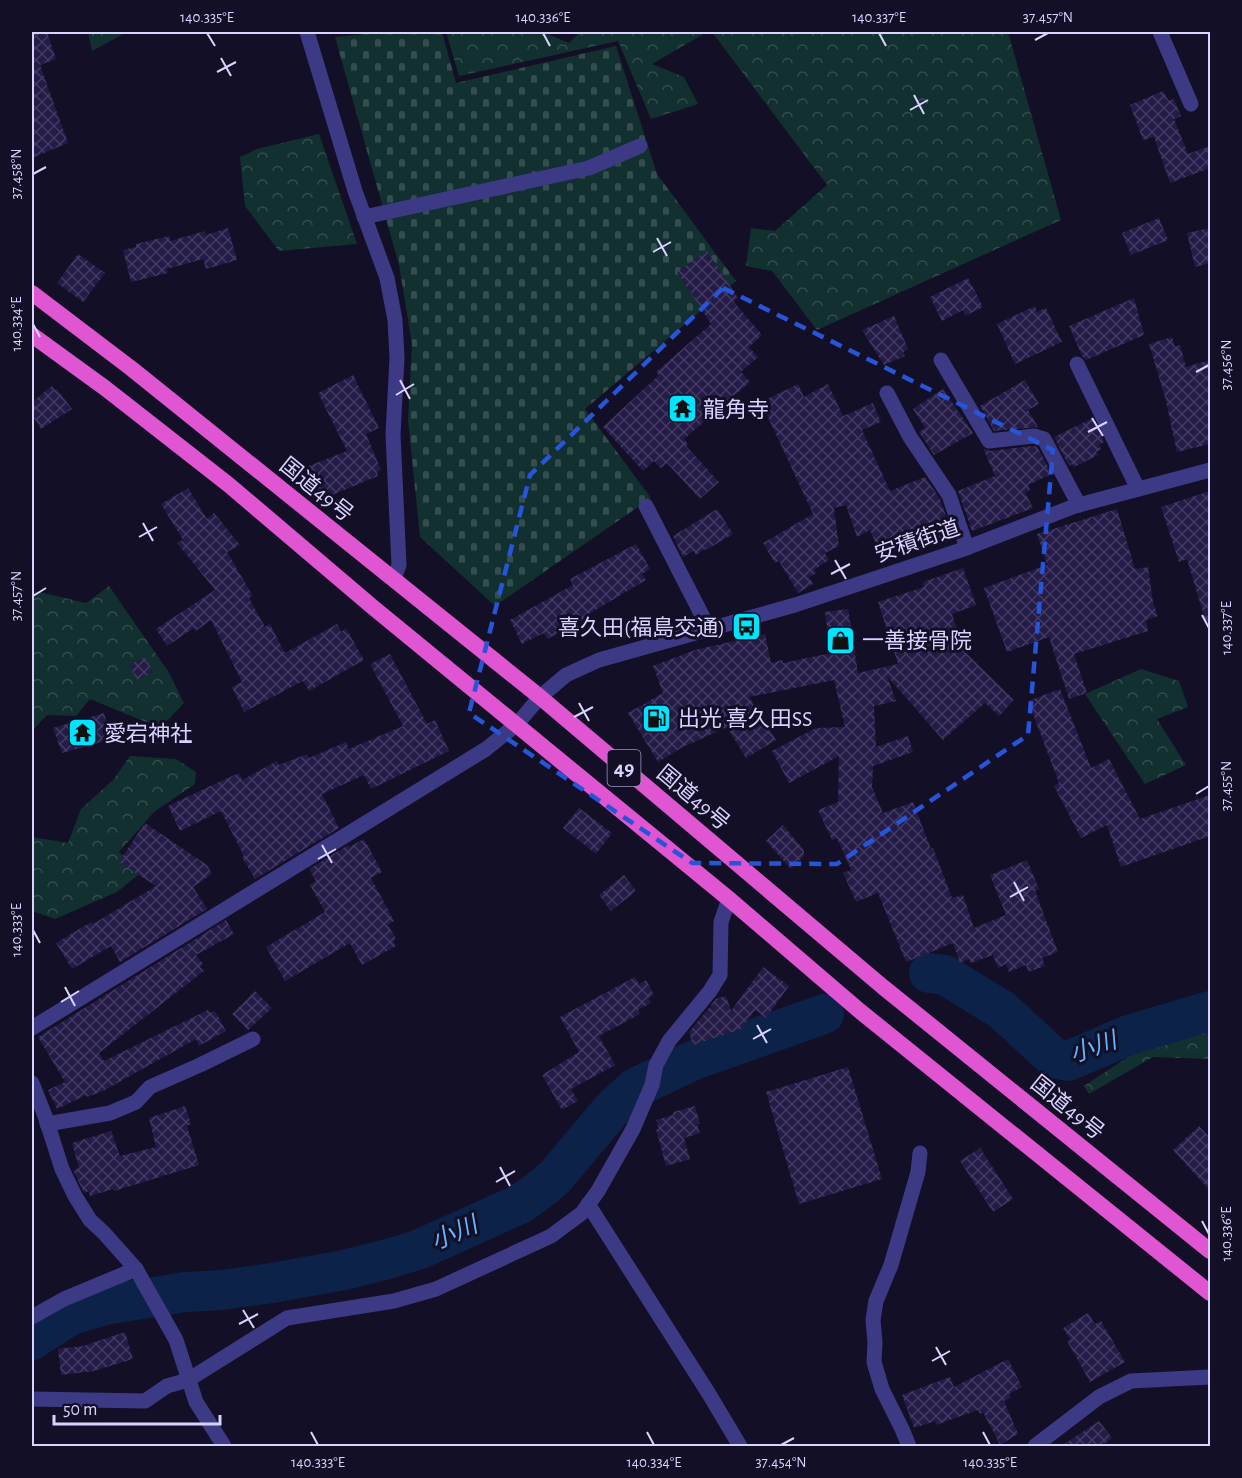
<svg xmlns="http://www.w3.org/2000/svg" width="1242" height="1478" font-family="'Alegreya Sans','Noto Sans JP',sans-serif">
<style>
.forest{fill:url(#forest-crowns)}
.cemetery{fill:url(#cemetery-stones)}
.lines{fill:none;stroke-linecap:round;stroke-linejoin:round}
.river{stroke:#0c2248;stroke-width:40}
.building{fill:url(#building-cross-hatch)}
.minor{stroke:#3d3a85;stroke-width:15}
.trunk{stroke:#e055d1;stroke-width:16}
.marked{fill:none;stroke:#2655da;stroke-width:4.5;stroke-dasharray:12 8;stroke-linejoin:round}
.ticks{fill:none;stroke:#d9d4ff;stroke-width:2}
.labels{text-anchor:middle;stroke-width:6;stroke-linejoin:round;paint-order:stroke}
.shield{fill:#130f26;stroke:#9e99be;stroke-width:1.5}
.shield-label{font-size:21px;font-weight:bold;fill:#d9d4ff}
.poi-label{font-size:22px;fill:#d9d4ff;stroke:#130f26;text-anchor:start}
.street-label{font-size:22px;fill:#d9d4ff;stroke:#130f26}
.water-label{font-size:24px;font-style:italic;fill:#62b6ff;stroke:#130f26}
.neatline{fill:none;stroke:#d9d4ff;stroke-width:2}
.ticks-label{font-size:15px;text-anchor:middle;fill:#d9d4ff}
</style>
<defs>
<pattern id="forest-crowns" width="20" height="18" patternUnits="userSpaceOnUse" patternTransform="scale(1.5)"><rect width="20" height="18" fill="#12302f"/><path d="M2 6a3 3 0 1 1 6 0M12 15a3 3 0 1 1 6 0" fill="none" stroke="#344d4e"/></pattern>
<pattern id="cemetery-stones" width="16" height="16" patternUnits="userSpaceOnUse" patternTransform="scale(1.5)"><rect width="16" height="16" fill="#12302f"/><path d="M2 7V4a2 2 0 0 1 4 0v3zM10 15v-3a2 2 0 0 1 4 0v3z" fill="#344d4e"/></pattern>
<pattern id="building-cross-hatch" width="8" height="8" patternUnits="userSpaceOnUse" patternTransform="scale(1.5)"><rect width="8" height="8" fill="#241b47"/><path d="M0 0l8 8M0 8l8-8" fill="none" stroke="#433b63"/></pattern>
</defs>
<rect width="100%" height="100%" fill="#130f26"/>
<g class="forest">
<polygon points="88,32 127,32 92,51"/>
<polygon points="446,32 543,32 569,43 580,32 700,32 702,35 652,64 684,77 698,104 651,119 618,41 459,76"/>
<polygon points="712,32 1008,32 1061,220 817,330 772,271 746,266 751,228 775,231 827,185"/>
<polygon points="319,134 357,244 279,251 245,206 240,157 257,149"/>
<polygon points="109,586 168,671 184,703 160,728 90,699 76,716 47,715 32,731 32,597 35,591 86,603"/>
<polygon points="1141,669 1179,681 1188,707 1157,719 1186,765 1145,784 1085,694"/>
<polygon points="130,756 176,759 196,772 195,784 154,812 119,852 143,871 117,892 55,919 32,911 32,837 68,843 81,809 114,779"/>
<polygon points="1210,1020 1210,1059 1153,1057 1089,1094 1084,1086 1128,1057 1148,1035"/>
</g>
<polygon class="cemetery" points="382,32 442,32 456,83 616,46 657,174 736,281 585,409 651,498 495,606 420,537 408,420 412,344 399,265 335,37"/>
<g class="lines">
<g class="river">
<polyline points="929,973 945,975 1002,1010 1054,1058 1068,1061 1129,1035 1210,1011"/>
<polyline points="32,1340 71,1315 105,1305 185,1292 222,1290 272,1283 344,1270 388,1259 420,1249 520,1204 541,1189 555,1177 613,1108 635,1088 694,1060 824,1014"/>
</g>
</g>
<g class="building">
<polygon points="32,32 47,32 56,59 40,65 68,143 32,158"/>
<polygon points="1163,91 1169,101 1174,99 1181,116 1174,119 1188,154 1210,146 1210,168 1170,183 1154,137 1143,140 1130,105"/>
<polygon points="1159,218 1168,240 1131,255 1122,233"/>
<polygon points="228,228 237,260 206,269 203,259 167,269 168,273 131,282 123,250 136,247 136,244 169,236 170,241 205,231 206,235"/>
<polygon points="1210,228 1210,263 1195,267 1187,233"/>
<polygon points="707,251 738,298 733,301 762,335 749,347 758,357 741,372 750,382 684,439 688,444 686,446 719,482 700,499 667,463 661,468 654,461 643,471 603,427 659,375 656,372 711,324 677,272"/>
<polygon points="78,254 105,273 83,302 57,283"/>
<polygon points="968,278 983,307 965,316 963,310 942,321 930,297"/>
<polygon points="1134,298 1144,335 1086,360 1082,356 1069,326"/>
<polygon points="1035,306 1037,312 1046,308 1062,342 1015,364 997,324"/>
<polygon points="894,316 908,349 903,352 905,356 884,365 862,330"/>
<polygon points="1172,337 1175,347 1180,345 1186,367 1210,360 1210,444 1177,452 1165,397 1149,344"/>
<polygon points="353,375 379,428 366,434 381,470 377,472 378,476 320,500 306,467 347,451 318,393"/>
<polygon points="1025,380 1039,404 1028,410 1038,427 994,431 980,406"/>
<polygon points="798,384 804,397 828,384 843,416 873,403 881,422 862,430 890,491 925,477 940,499 954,539 938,545 933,533 882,557 870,530 857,537 846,505 834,508 839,546 825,553 829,560 814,570 817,573 809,577 813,584 798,593 779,561 775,563 763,543 813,514 761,402"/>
<polygon points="52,386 55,390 57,389 72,409 41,429 32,415 32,402"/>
<polygon points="943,389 973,433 934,455 919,432 925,428 913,409"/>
<polygon points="1093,418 1104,442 1099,445 1101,449 1096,452 1098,455 1074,467 1072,464 1069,466 1054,437"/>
<polygon points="1033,446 1037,447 1052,474 1028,485 1030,490 1025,492 1033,508 972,531 958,491 995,476 983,448 990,451"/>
<polygon points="188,488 207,519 214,513 240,545 227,552 253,596 249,598 265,627 270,624 285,653 337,624 341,632 346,628 364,660 309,691 303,681 244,712 232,687 242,682 211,620 196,631 194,628 167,646 156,629 215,590 177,543 183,540 161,504"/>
<polygon points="1210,491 1210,622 1206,623 1187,559 1179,562 1161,507"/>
<polygon points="717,509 733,534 706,550 705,549 696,555 694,551 683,557 673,536"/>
<polygon points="1117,509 1135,569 1148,567 1153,602 1158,616 1146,620 1148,631 1074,654 1087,693 1069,699 1049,637 1007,652 984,588 1047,565 1037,534"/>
<polygon points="636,544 650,569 642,574 646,580 587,615 588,618 547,639 544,633 522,644 510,620 573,585 570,579"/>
<polygon points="963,568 976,605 952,614 964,651 1014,700 999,716 985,703 943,740 887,676 896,701 874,706 876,747 908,736 913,752 873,766 872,787 883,813 913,802 931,849 933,848 952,898 963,895 974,928 1006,915 990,875 1027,860 1039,889 1035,891 1058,952 1042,958 1045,966 1028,972 1026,965 1009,972 1006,964 998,968 993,955 971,963 969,959 960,963 953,943 906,962 878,893 856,902 843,873 851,870 837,838 832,840 818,810 838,802 839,756 789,783 772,751 816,728 845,727 834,680 749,697 776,740 746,758 727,727 681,748 658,762 628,713 663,693 653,666 695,650 765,634 771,663 782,660 783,663 831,653 825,612 848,609 858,673 898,664 878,602 924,587 923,582"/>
<polygon points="390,654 427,724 435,720 449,751 371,789 364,775 322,794 339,828 255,879 242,857 244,856 221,811 180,831 168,806 206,788 239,773 242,780 277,761 279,765 307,754 309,758 346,742 349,749 403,726 370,664"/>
<polygon points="145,657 153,672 137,680 129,665"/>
<polygon points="1060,689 1091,768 1109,759 1140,819 1210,795 1210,836 1121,867 1107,825 1081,838 1054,786 1059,783 1028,701"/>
<polygon points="104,713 112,739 62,753 53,728"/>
<polygon points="579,808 612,833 596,854 563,828"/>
<polygon points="145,823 207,865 212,874 193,887 207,909 120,962 111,946 72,969 56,943 91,922 93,924 156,886 119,862"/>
<polygon points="783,825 804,850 804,856 791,869 766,841"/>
<polygon points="364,839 382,872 371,878 394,921 388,925 396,939 393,941 396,946 362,965 350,943 285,981 266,947 325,912 310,885 316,881 309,869 348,845 349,847"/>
<polygon points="624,875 636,891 611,911 599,895"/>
<polygon points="226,920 234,934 196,955 203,964 200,967 204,971 99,1053 104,1061 208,1010 210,1013 215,1011 226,1031 199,1046 196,1039 103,1091 87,1097 86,1095 57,1109 48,1090 65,1082 38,1037"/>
<polygon points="763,967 789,986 766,1018 755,1010 741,1029 693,1045 689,1032 709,1008 712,1007 711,1005 716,999 726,996 731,1011"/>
<polygon points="635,977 639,984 646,980 654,995 648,998 651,1003 638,1010 640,1014 599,1036 615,1065 571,1089 578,1101 562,1110 542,1075 579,1052 560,1017"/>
<polygon points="255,991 272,1008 248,1030 232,1014"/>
<polygon points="848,1067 882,1179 799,1204 766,1092"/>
<polygon points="185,1106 191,1124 187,1126 199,1165 114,1191 113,1189 90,1196 89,1191 84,1193 73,1170 79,1168 72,1143 111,1131 120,1156 156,1147 149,1118"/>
<polygon points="695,1106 700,1124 697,1124 700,1133 684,1138 690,1159 666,1166 656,1129 659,1129 656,1120 673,1115 673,1112"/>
<polygon points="1199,1126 1210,1138 1210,1191 1173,1150"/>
<polygon points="980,1148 1013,1199 993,1212 960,1161"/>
<polygon points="1088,1313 1095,1324 1101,1321 1125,1362 1090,1382 1067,1341 1070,1339 1063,1328"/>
<polygon points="125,1332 133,1359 94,1371 61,1375 58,1349 83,1346"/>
<polygon points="1008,1359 1022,1387 1009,1394 1011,1398 1004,1401 1018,1434 1000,1445 983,1412 980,1414 978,1410 936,1425 935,1421 914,1428 902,1395 950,1377 954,1387"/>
<polygon points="1099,1421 1112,1438 1102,1446 1061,1446"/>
</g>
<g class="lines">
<g class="minor">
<polyline points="307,32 355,191 387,278 395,320 397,358 393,434 399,565 394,579"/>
<polyline points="1160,32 1191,104"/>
<polyline points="364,217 589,168 640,146"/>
<polyline points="941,360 989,441 1034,436 1044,439 1079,505"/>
<polyline points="1077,364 1138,489"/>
<polyline points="887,393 910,437 949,495 967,548"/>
<polyline points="646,506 709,629"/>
<polyline points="32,1028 486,749 517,724 540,697 566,675 599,660 795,605 961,550 1075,506 1210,470"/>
<polyline points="32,1083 45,1116 62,1169 75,1196 90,1220 104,1233 136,1269 176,1340 196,1402 224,1446"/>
<polyline points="47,1124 110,1113 136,1102 150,1087 200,1065 253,1039"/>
<polyline points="588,1204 709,1394 740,1446"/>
<polyline points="32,1317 64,1299 136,1269"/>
<polyline points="32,1399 145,1401 167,1386 188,1380 287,1318 394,1301 436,1289 551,1236 582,1213 598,1191 633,1129 652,1085 656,1065 669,1041 710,991 720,975 721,922 729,899"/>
<polyline points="909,1446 902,1429 882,1389 874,1362 875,1342 873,1320 876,1301 891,1265 918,1172 920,1153"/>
<polyline points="1035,1446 1099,1397 1131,1381 1210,1377"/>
</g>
<g class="trunk">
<polyline points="32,293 132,369 540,697 883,987 1210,1251"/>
<polyline points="32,335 105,388 229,485 375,609 729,899 861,1012 1210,1293"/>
</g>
</g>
<path class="marked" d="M723 288 1053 450 1028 735 837 864 692 863 469 713 530 475Z"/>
<path class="ticks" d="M207 33 215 46M543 33 550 46M879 33 886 46M1035 40 1048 33M221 58 231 76M217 72 236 62M914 95 924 114M910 110 928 100M33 174 46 167M657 238 667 256M653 252 671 242M33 324 40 337M1196 372 1209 365M400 380 410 399M396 395 414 384M1092 418 1103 436M1088 432 1107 422M143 523 153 541M139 537 157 527M835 560 846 579M831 574 850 564M33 596 46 588M1202 615 1209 628M579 703 589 721M574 717 593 707M1196 794 1209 786M322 845 332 863M318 859 336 849M1014 882 1024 901M1010 897 1028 887M33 930 40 943M65 987 75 1006M61 1002 79 991M757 1025 767 1043M753 1039 771 1029M500 1167 510 1186M496 1182 515 1171M1202 1221 1209 1234M243 1310 254 1328M239 1324 258 1314M936 1347 946 1365M932 1361 950 1351M311 1432 318 1445M647 1432 654 1445M983 1432 990 1445M781 1445 794 1438"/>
<defs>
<symbol id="temple-square" viewBox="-11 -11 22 22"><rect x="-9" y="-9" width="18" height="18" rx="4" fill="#00e5ff" stroke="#130f26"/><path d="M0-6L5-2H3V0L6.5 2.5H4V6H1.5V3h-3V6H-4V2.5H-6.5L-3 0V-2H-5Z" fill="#111"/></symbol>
<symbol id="bus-square" viewBox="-11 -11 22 22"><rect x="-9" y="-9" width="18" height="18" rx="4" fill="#00e5ff" stroke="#130f26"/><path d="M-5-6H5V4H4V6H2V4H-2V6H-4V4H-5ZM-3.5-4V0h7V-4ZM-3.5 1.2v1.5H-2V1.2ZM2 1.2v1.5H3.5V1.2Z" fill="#111"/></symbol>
<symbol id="shop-square" viewBox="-11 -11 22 22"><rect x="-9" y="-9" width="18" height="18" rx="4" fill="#00e5ff" stroke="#130f26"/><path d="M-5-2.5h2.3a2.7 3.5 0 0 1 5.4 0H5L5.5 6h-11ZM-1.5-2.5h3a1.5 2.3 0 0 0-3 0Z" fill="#111"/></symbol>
<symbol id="fuel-square" viewBox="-11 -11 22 22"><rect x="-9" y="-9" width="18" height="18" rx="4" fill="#00e5ff" stroke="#130f26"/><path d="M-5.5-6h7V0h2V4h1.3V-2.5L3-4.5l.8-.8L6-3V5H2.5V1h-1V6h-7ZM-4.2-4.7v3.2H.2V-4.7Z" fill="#111"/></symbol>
</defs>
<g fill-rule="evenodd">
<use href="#temple-square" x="666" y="392" width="33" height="33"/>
<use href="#bus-square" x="730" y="610" width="33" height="33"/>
<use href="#shop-square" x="824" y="624" width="33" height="33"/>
<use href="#fuel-square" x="640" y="702" width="33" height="33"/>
<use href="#temple-square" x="66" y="716" width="33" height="33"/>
</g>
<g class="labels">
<rect class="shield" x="607.5" y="750" width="33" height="36" rx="4.5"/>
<g class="shield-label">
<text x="624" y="775">49</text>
</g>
<g class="poi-label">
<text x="703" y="417">龍角寺</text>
<text x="725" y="635" text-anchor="end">喜久田(福島交通)</text>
<text x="862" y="648">一善接骨院</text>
<text x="678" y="726">出光 喜久田SS</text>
<text x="104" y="741">愛宕神社</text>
</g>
<g class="street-label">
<text transform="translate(317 489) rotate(39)" y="8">国道49号</text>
<text transform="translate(917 540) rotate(-19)" y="8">安積街道</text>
<text transform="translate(694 797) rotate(40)" y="8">国道49号</text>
<text transform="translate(1068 1107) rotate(39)" y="8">国道49号</text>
</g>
<g class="water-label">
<text transform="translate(1093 1047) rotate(-19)" y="8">小川</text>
<text transform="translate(454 1233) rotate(-24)" y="8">小川</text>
</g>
</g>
<rect width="1242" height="1478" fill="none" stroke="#130f26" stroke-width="66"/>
<path d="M54 1415v9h166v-9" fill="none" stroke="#d9d4ff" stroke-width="3"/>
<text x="63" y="1415" font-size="18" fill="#d9d4ff" stroke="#130f26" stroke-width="4.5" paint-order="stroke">50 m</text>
<rect x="33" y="33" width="1176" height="1412" class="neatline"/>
<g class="ticks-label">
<text x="207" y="22">140.335°E</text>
<text x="543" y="22">140.336°E</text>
<text x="879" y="22">140.337°E</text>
<text x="1048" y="22">37.457°N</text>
<text transform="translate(16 174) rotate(-90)" y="5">37.458°N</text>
<text transform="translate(16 324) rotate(-90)" y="5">140.334°E</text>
<text transform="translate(1226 365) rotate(-90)" y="5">37.456°N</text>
<text transform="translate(16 596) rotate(-90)" y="5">37.457°N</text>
<text transform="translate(1226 628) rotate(-90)" y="5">140.337°E</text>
<text transform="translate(1226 786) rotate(-90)" y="5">37.455°N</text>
<text transform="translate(16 930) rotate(-90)" y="5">140.333°E</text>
<text transform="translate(1226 1234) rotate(-90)" y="5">140.336°E</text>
<text x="318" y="1467">140.333°E</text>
<text x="654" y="1467">140.334°E</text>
<text x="781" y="1467">37.454°N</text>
<text x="990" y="1467">140.335°E</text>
</g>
</svg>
